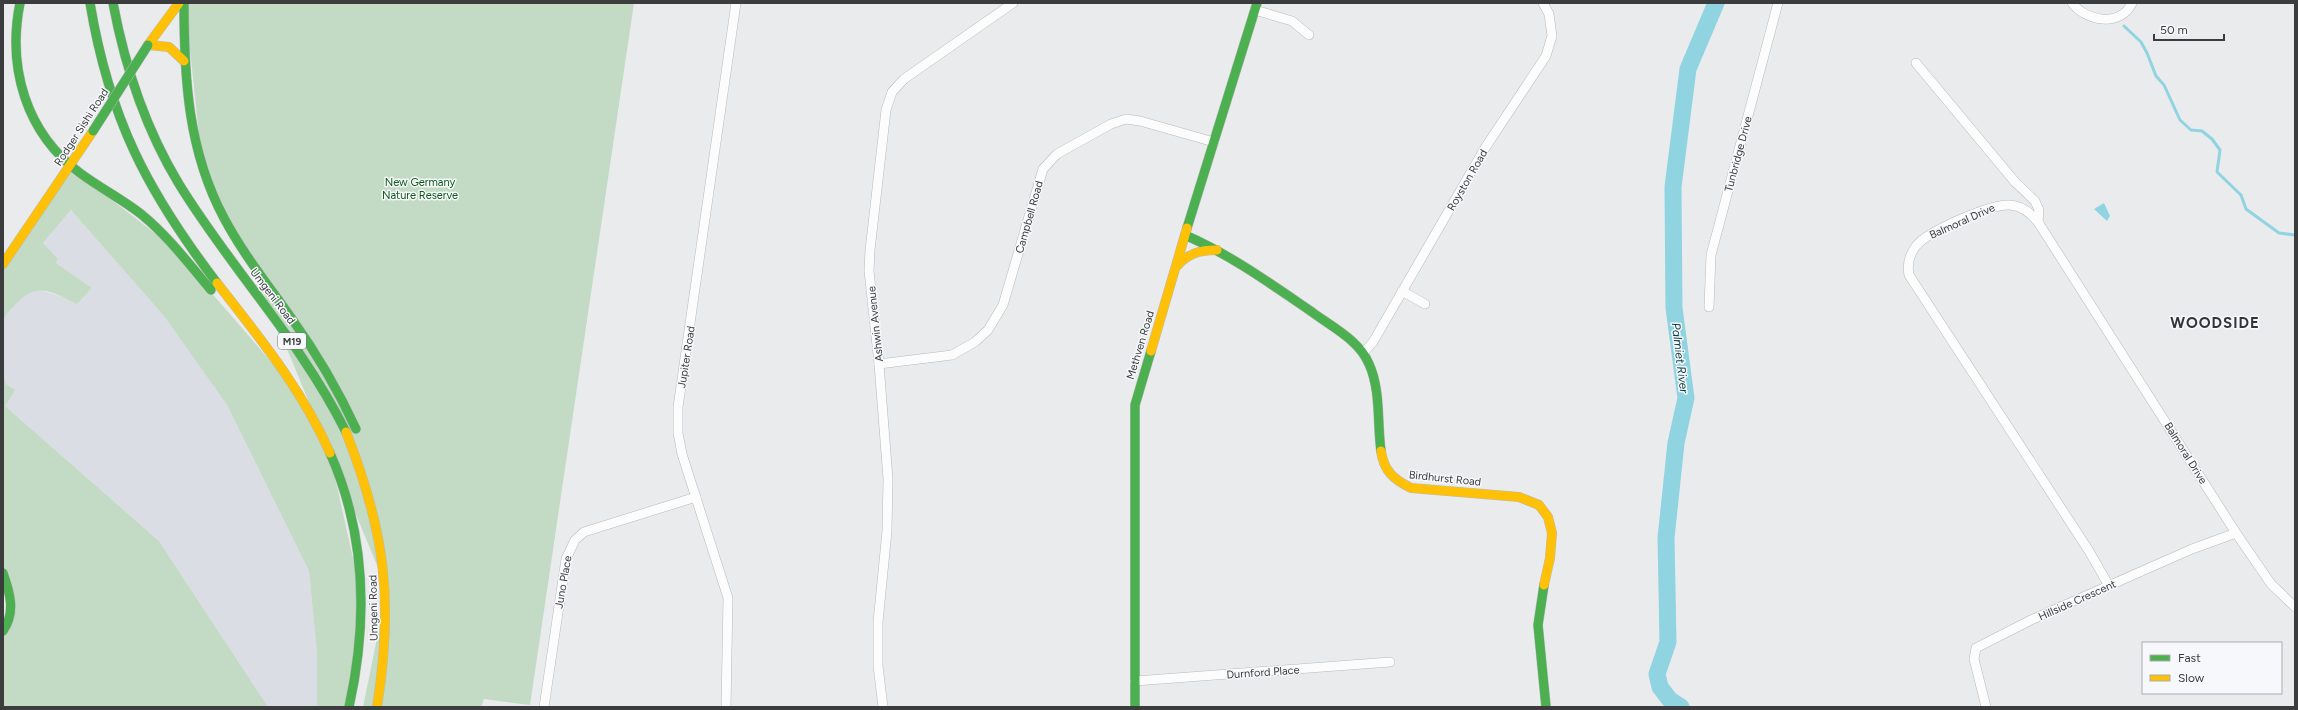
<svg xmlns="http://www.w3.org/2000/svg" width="2298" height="710" font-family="Figtree,sans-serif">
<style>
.built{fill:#dadde3}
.green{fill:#c3dac4}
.water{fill:#90d4e2}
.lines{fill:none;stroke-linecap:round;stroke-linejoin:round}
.stream{stroke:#90d4e2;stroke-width:3}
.river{stroke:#90d4e2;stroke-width:17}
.street-casing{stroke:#b8babb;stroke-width:10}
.fast-casing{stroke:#b8babb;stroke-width:10}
.slow-casing{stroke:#b8babb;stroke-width:10}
.street{stroke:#fcfcfc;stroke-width:9}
.fast{stroke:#4caf50;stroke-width:9}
.slow{stroke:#ffc107;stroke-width:9}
.fast-bridge-casing{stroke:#b8babb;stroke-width:10;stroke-linecap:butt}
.fast-bridge{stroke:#4caf50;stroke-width:9}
.labels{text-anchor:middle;stroke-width:3;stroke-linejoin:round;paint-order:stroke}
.shield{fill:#f6f8fb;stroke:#737476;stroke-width:1}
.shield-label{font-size:10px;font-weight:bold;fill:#3b3c3d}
.street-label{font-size:11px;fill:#3b3c3d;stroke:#f6f8fb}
.park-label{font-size:11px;fill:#0a5914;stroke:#f6f8fb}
.water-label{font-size:12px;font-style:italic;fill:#0c3b43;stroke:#f6f8fb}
.district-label{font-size:15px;font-weight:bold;letter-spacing:1px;fill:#343538;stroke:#f6f8fb}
</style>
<rect width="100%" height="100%" fill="#eaebed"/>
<polygon class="built" points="71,210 164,316 227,405 309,571 317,653 317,707 268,707 159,541 5,406 6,384 3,372 3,321 5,315 28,292 37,289 60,296 77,304 92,288 56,263 58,259 43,243"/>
<g class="green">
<polygon points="185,3 634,3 530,705 484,699 481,707 363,707 387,589 249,258 202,162"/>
<path d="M71 168 171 246 273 364 317 427 333 468 360 590 348 707H317V653L309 571 227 405 164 316 71 210 43 243 58 259 56 263 92 288 77 304C54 293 38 281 18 302 12 308 6 313 3 321V266Z"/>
<polygon points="3,372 6,384 15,390 5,406 159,541 268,707 3,707 3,633 10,622 3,571"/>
</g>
<polygon class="water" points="2104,203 2110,216 2107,221 2094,209"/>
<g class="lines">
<polyline class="stream" points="2124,26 2141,42 2147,53 2156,76 2164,85 2180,120 2191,130 2202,131 2212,139 2220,150 2217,172 2241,195 2246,209 2279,233 2295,235"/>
<polyline class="river" points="1681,707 1670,700 1660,687 1657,674 1668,642 1666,538 1676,443 1686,398 1674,308 1673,187 1688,69 1716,3"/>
<defs>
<g id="street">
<path d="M2072 3C2086 21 2120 28 2132 3"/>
<polyline points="1255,10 1292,21 1309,35"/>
<polyline points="1916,63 2015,182 2035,201 2039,210 2038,222"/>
<polyline points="1402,291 1425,304"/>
<polyline points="1709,307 1711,255 1778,3"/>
<polyline points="1363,353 1373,342 1485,148 1546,56 1552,36 1549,14 1543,3"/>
<polyline points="879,364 952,355 975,342 988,330 1003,305 1043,169 1057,154 1111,124 1126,119 1140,121 1214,142"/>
<path d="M2109 586 2089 551 1909 275C1907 264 1909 255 1916 246 1928 231 1992 203 2010 205 2022 206 2031 213 2038 222L2236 533 2271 584 2295 607"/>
<polyline points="1135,681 1390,662"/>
<polyline points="544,707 566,559 575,540 584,532 696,497"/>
<polyline points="726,707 728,598 682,454 678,433 678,407 736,3"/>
<polyline points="883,707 878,666 878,622 887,531 888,479 879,364 869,271 870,250 886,110 892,92 904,79 1013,3"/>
<polyline points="1986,707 1974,659 1976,648 2031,620 2192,549 2236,533"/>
</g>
<g id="fast">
<path d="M20 3C7 68 26 133 80 173 100 188 122 199 141 214 168 236 189 264 211 290"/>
<path d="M90 3C109 118 147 191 217 283"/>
<path d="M113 3C125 67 145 128 179 184 231 269 301 341 346 432"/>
<path d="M184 3C184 78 188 151 224 218 243 254 269 286 292 319 317 354 338 390 356 429"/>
<polyline points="1187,228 1257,3"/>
<path d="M1185 235C1231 255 1271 284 1312 312 1332 327 1359 340 1369 364 1381 390 1377 423 1381 451"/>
<path d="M330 453C366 534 368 621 349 707"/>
<path d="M3 573C10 593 16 612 3 631"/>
<polyline points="1544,585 1538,625 1546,707"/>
<polyline points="1135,707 1135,405 1151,351"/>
</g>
<g id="slow">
<polyline points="148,45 179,3"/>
<polyline points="148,45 169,47 184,61"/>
<polyline points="3,264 93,131"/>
<path d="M1177 266C1188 253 1201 250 1217 250"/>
<path d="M217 283C259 337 302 389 330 453"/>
<polyline points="1151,351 1187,228"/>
<path d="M346 432C385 531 394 601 377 707"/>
<path d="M1381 451C1384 471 1393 479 1411 488L1519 497 1539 505 1548 517 1552 533 1550 558 1544 585"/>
</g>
</defs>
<use href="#street" class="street-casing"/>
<use href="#fast" class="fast-casing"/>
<use href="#slow" class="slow-casing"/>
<use href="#street" class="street"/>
<use href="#fast" class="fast"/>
<use href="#slow" class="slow"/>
<defs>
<polyline id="fast-bridge" points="93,131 148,45"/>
</defs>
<use href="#fast-bridge" class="fast-bridge-casing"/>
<use href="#fast-bridge" class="fast-bridge"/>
</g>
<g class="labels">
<rect class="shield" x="278" y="333" width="28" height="16" rx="3"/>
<g class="shield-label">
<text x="292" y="345">M19</text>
</g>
<g class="street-label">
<text transform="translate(81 127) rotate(-57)" y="4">Rodger Sishi Road</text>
<text transform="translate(1738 154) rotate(-75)" y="4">Tunbridge Drive</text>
<text transform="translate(1467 180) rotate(-60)" y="4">Royston Road</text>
<text transform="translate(1029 217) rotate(-74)" y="4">Campbell Road</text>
<text transform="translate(1962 221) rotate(-24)" y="4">Balmoral Drive</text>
<text transform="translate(273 296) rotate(53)" y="4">Umgeni Road</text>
<text transform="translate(875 324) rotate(-96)" y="4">Ashwin Avenue</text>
<text transform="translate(1140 345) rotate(-73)" y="4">Methven Road</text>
<text transform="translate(686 357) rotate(-81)" y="4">Jupiter Road</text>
<text transform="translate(2186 453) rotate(58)" y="4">Balmoral Drive</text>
<text transform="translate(1445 478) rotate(6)" y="4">Birdhurst Road</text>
<text transform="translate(563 582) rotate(-80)" y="4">Juno Place</text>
<text transform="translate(2077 600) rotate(-24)" y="4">Hillside Crescent</text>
<text transform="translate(373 608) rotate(-91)" y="4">Umgeni Road</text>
<text transform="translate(1263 672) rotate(-4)" y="4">Durnford Place</text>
</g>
<g class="park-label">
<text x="420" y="186">New Germany<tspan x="420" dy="13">Nature Reserve</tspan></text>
</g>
<g class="water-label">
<text transform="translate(1680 358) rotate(83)" y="4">Palmiet River</text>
</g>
<g class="district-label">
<text x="2215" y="328">WOODSIDE</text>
</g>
</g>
<rect width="2298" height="710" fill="none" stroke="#3b3c3d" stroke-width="8"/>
<rect x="2142" y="642" width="140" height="52" fill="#f6f8fb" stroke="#abadaf"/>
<rect x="2150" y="655" width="20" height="6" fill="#4caf50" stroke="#abadaf"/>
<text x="2178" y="662" font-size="12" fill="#3b3c3d">Fast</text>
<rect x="2150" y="675" width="20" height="6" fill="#ffc107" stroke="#abadaf"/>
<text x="2178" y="682" font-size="12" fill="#3b3c3d">Slow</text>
<path d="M2154 34v6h70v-6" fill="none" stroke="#3b3c3d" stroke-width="2"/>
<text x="2160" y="34" font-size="12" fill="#3b3c3d" stroke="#f6f8fb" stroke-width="3" paint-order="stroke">50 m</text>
</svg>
